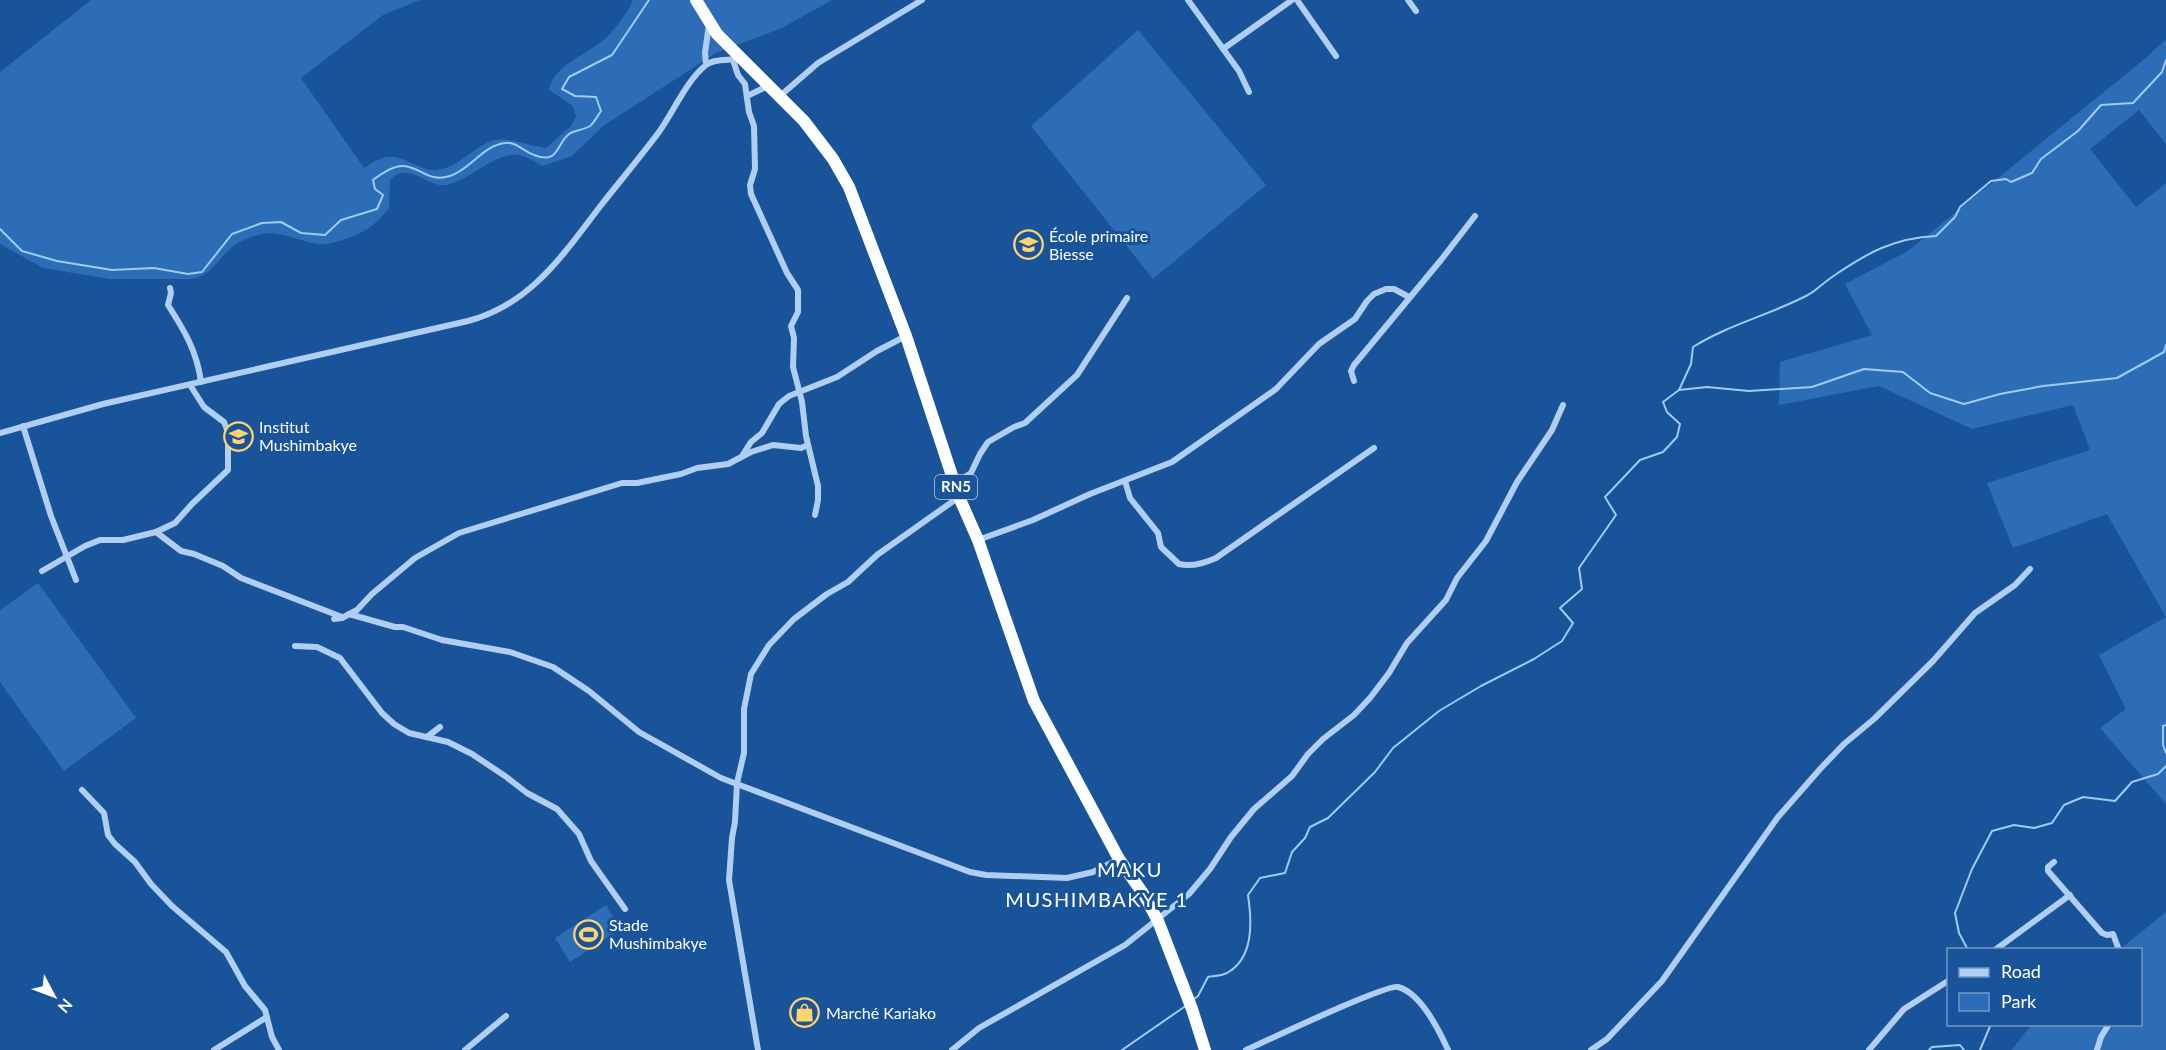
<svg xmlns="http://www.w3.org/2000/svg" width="2166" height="1050" font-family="Lato,sans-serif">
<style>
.green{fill:#2d6db7}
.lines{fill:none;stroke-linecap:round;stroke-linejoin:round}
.stream{stroke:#a1c9f3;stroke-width:2}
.minor{stroke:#afcef1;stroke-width:6}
.trunk{stroke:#fcfdff;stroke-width:12}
.labels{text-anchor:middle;stroke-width:6;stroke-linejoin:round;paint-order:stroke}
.shield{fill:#19539a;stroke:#bacbe1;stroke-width:1.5}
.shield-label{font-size:15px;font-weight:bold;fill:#fff}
.poi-label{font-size:16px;fill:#fff;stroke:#19539a;text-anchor:start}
.quarter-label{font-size:20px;letter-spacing:1.5px;fill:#fff;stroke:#19539a}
</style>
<rect width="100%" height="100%" fill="#19539a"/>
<g class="green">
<path d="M91 0H420L383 15 301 78 364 168C369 165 374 161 380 159 401 150 417 172 437 170 457 168 473 148 491 141 508 136 529 146 546 148L571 126 576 117 573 106 549 90C554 63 591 54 609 35 618 25 628 12 633 0H832L782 28 716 53 603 126 572 156 543 166C535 162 526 156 518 155 495 152 469 181 446 185 427 188 409 160 390 180L389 208C384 214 379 220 373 225 362 234 330 247 317 244 298 241 276 229 258 235 247 238 237 242 229 250 216 262 210 277 190 279H109L43 268 0 244V72Z"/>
<polygon points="1138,30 1266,185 1153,279 1031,126"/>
<polygon points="2166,39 2166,144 2139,110 2090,149 2136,207 2166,183 2166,617 2107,514 2013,548 1987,483 2090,450 2073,405 1972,429 1879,386 1779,405 1780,362 1872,335 1845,284 1908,251 2147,57"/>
<polygon points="38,583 136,718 64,771 0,682 0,610"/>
<polygon points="2166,617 2166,804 2100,728 2126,709 2099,655"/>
<polygon points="606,905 621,929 570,962 555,938"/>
<polygon points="2166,912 2166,1050 2012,1050 2031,1025 2140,1024 2140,950 2120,949"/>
</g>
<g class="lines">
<g class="stream">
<path d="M0 229 22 251 57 261 112 270 154 268 188 274 202 272 232 234 262 223 281 222 301 233 325 235 341 220 377 209 383 195 375 189 373 180C381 174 392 166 402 166 420 166 428 183 450 176 471 169 482 146 505 143 516 141 524 152 534 155 559 165 556 144 569 134 575 130 584 130 590 126 594 123 598 115 601 111L596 97 575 96 562 89 569 77 612 55 649 0"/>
<polyline points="1679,390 1707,387 1749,391 1812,387 1864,369 1903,372 1930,393 1964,404 2000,394 2043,386 2117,378 2164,352 2166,345"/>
<polyline points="2166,725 2163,726 2163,745 2166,753"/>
<polyline points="1968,950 1959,933 1955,913 1972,869 1992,831 2014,825 2034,828 2052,823 2064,805 2083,797 2115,801 2132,782 2158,774 2166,766"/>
<path d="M1194 999 1198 996 1208 977C1214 976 1221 976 1227 973 1254 958 1252 922 1248 895L1260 878 1285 873 1292 852 1305 838 1310 827 1328 818 1375 772 1393 748 1439 711 1481 686 1534 659 1562 641 1573 623 1560 608 1582 589 1579 568 1616 515 1605 497 1640 460 1663 452 1677 437 1680 424 1667 412 1663 402 1679 390 1691 364 1693 347C1728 325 1769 315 1806 296 1815 292 1823 283 1832 277 1867 253 1893 238 1936 236L1955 217 1960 207 1991 181 2006 179 2011 182 2032 173 2041 159 2078 131 2101 105 2133 103 2162 72 2166 60"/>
<polyline points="1122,1050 1187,1005"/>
<polyline points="1929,1050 1932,1047 1960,1045 1964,1050"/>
<polyline points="1980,1050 1991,1024"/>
</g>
<g class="minor">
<polyline points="1188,0 1239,71 1249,92"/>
<polyline points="1297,0 1336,56"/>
<polyline points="1408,0 1416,11"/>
<polyline points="1223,49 1292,0"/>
<polyline points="733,60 738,75 745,84 749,112 754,126 755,169 750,185 751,194 787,273 798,290 798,312 791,326 794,338 793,367 802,402 806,436 818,486 818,500 815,515"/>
<polyline points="706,64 705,53 709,24"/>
<polyline points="747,96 768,86"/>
<polyline points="780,96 818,63 922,0"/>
<path d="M170 288 171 293 168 305C184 330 197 351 201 382"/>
<polyline points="1354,381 1351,371 1354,365 1441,260 1475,216"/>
<polyline points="23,426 51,516 76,580"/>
<path d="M0 433 103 404 468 321C532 304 564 253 602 204 621 180 641 156 659 132 674 111 686 81 706 65 714 58 731 61 741 58"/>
<polyline points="742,456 751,442 762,433 779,404 789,396 837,377 877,351 906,336"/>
<path d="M1125 481 1130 498 1158 533 1161 547 1179 564C1191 567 1205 563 1216 558L1374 448"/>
<polyline points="955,484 971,473 980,454 988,442 1014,427 1025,423 1077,375 1127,298"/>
<polyline points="156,532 181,551 194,554 223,566 241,578 342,617"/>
<polyline points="978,540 1033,520 1090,494 1172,462 1276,389 1319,344 1355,319 1367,301 1374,294 1386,289 1394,289 1409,297"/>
<polyline points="42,571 85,546 100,540 123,540 156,532 175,523 192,504 228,470 228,432 224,422 204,407 190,385"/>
<polyline points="349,614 395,627 403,627 442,640 510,652 553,667 589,691 639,732 721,778 970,872 986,875 1067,878 1093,872 1119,859"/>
<polyline points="334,619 342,618 357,610 372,594 415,558 459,533 622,483 637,483 681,474 697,468 728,464 751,452 773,445 801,448 808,445"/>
<polyline points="295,646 317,647 340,658 382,713 394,724 409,733 448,742 472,754 505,776 527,793 557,809 579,834 591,861 625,909"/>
<polyline points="427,737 440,727"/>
<polyline points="82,790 104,813 108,835 115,844 135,862 151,884 172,906 226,952 245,986 265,1010 272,1037 279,1050"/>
<polyline points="2054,862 2048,867 2048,871 2102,933 2107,935 2113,934 2119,950"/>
<polyline points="1995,950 2070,895"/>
<polyline points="214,1050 267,1017"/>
<polyline points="465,1050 506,1016"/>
<polyline points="758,1050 729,880 732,838 735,822 737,783 744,753 744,709 751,674 769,645 794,619 827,594 848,582 877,555 959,497"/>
<polyline points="952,1050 979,1028 1125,945 1189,894 1210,869 1231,837 1254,809 1292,776 1308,754 1323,739 1354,715 1370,698 1389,673 1407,643 1446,600 1457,578 1486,541 1517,482 1552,430 1563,405"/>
<path d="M1246 1050C1266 1041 1386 984 1398 987 1421 993 1439 1030 1448 1050"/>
<polyline points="1591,1050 1607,1039 1662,981 1778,817 1821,768 1844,744 1874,719 1933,661 1975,613 2015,585 2030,569"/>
<polyline points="1869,1050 1904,1009 1948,981"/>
<polyline points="2097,1050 2101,1037 2109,1024"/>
</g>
<polyline class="trunk" points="696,0 717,34 804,121 833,159 849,187 906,336 959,497 978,540 1034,701 1119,859 1144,895 1158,921 1192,1009 1205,1050"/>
</g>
<defs>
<symbol id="school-ring" viewBox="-11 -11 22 22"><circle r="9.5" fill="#19539a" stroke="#ffd46f" stroke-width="1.5"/><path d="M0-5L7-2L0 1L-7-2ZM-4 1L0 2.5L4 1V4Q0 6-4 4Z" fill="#ffd46f"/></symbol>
<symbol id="stadium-ring" viewBox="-11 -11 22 22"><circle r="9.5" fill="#19539a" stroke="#ffd46f" stroke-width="1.5"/><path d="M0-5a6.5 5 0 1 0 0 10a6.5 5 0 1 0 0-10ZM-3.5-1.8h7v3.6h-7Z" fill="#ffd46f"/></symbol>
<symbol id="shop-ring" viewBox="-11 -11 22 22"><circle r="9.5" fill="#19539a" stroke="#ffd46f" stroke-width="1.5"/><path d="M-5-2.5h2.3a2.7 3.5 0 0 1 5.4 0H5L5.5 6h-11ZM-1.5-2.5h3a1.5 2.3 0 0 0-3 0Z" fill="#ffd46f"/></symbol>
</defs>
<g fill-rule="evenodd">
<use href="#school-ring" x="1012" y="228" width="33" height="33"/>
<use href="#school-ring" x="222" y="420" width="33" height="33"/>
<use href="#stadium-ring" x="572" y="918" width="33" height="33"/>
<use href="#shop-ring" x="788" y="996" width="33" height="33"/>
</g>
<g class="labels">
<rect class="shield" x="935" y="475" width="42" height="24" rx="4.5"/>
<g class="shield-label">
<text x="956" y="492">RN5</text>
</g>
<g class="poi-label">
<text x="1049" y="242">École primaire<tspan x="1049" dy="18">Biesse</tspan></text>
<text x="259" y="433">Institut<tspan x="259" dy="18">Mushimbakye</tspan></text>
<text x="609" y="931">Stade<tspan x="609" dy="18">Mushimbakye</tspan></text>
<text x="826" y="1019">Marché Kariako</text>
</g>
<g class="quarter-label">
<text x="1130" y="877">MAKU</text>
<text x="1097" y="907">MUSHIMBAKYE 1</text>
</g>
</g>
<rect x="1947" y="948" width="195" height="78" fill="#19539a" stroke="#7598c2" stroke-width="1.5"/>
<rect x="1959" y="968" width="30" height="9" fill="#afcef1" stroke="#7598c2" stroke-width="1.5"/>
<text x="2001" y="978" font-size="18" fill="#ffffff">Road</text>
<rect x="1959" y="993" width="30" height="18" fill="#2d6db7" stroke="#7598c2" stroke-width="1.5"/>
<text x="2001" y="1008" font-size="18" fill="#ffffff">Park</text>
<g transform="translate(54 996) rotate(131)" stroke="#19539a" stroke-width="4.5" paint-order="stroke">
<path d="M0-4.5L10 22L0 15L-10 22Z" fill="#ffffff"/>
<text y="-9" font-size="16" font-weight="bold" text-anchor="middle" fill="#ffffff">N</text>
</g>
</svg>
